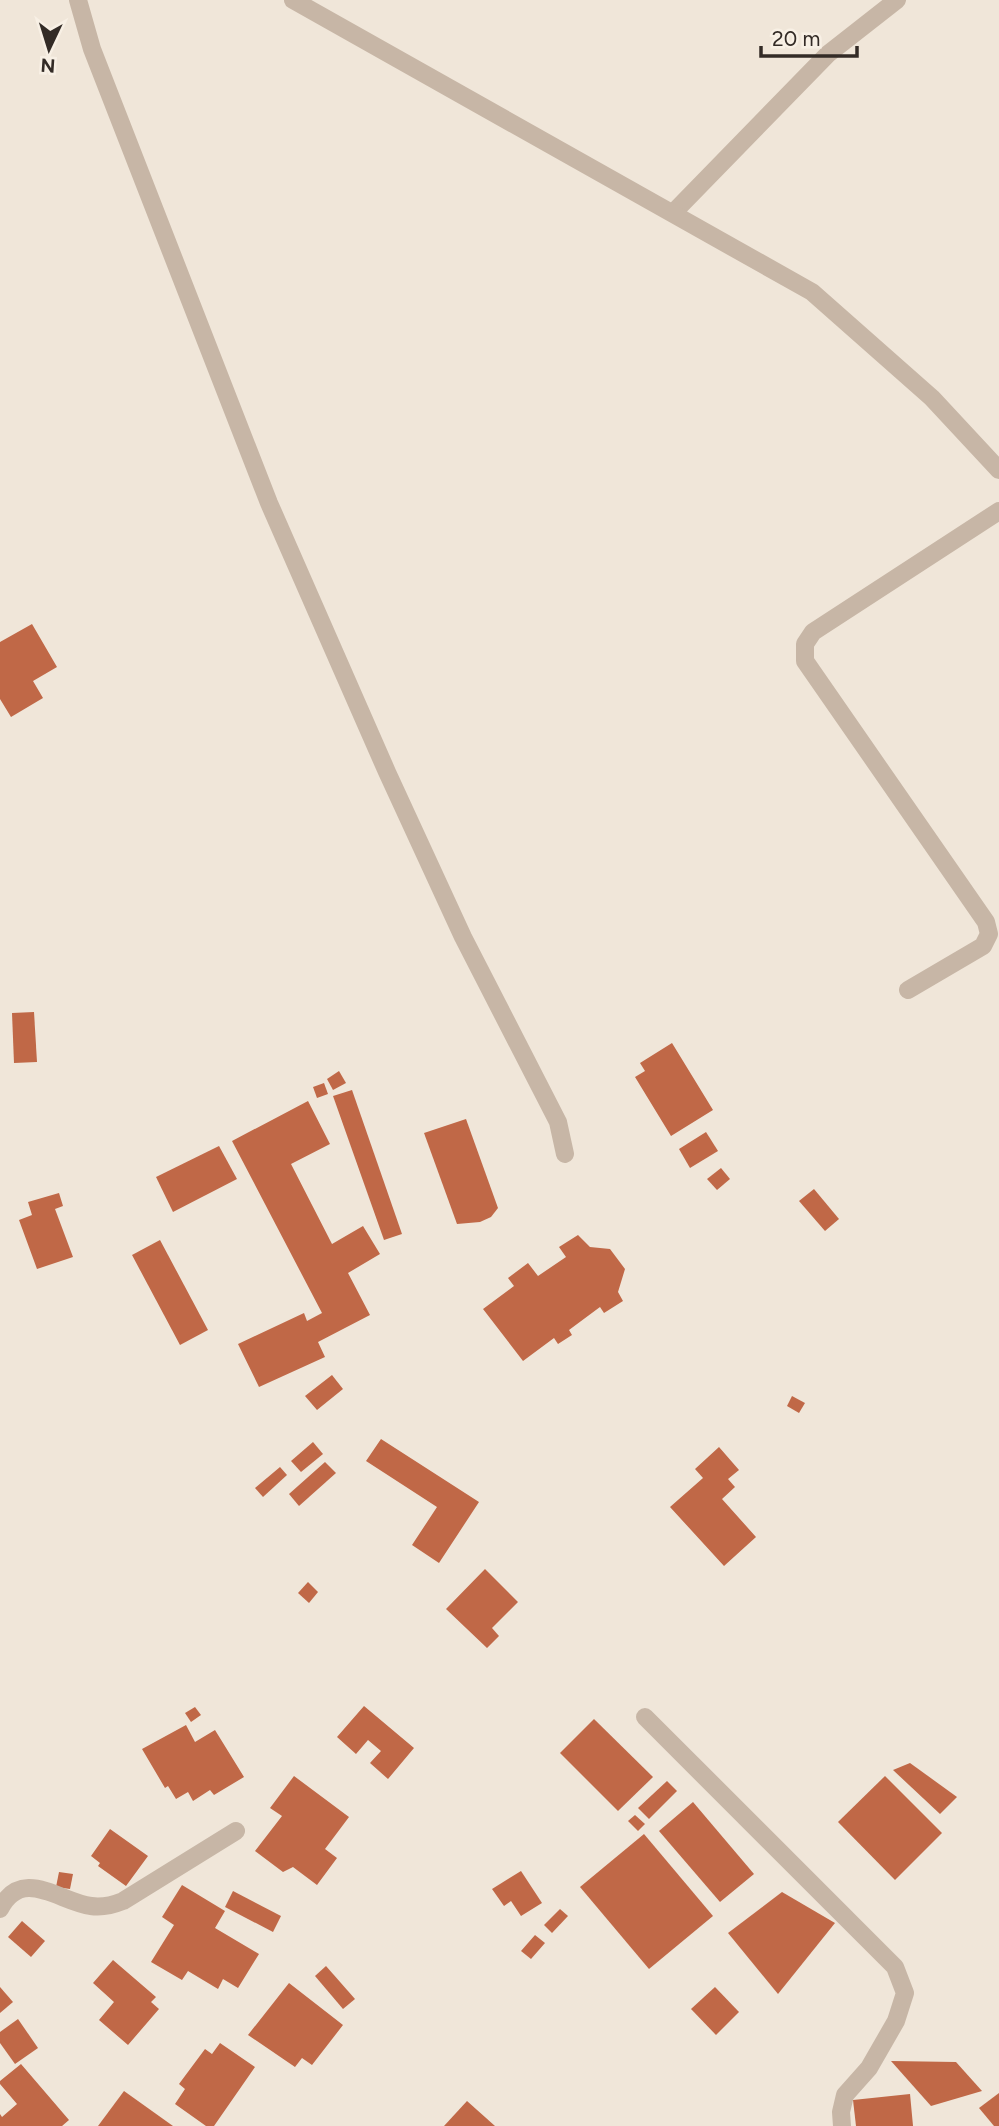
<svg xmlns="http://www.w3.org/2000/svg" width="999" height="2126" font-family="Figtree,sans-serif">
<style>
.building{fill:#c06847}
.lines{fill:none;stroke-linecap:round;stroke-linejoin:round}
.minor{stroke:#c7b6a6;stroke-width:18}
.tertiary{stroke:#c7b6a6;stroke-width:18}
</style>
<rect width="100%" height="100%" fill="#f0e6d9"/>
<g class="building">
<polygon points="32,624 57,667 33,681 43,698 11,717 0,699 0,642"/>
<polygon points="34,1012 37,1062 14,1063 12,1013"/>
<polygon points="672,1043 713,1110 671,1136 635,1077 645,1071 640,1063"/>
<polygon points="339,1071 346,1083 333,1090 327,1079"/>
<polygon points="324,1083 328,1094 317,1098 313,1087"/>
<polygon points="352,1090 402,1234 384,1240 333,1096"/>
<polygon points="308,1101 330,1144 291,1164 332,1244 363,1226 380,1254 348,1273 370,1315 318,1342 325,1357 259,1387 238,1344 304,1313 307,1321 322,1313 232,1141"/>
<polygon points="466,1119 498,1208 491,1217 480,1222 457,1224 424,1133"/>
<polygon points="706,1132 718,1151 690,1168 679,1149"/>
<polygon points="219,1146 237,1179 173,1212 156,1177"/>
<polygon points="721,1168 730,1179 717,1190 707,1179"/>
<polygon points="814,1189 839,1219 825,1231 799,1201"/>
<polygon points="59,1193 63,1206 55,1209 73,1257 37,1269 19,1220 32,1215 28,1202"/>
<polygon points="578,1235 590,1247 610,1249 625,1269 618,1292 623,1301 604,1313 600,1307 569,1330 572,1335 558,1344 554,1338 523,1361 483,1309 514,1286 508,1278 528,1263 538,1276 566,1257 559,1247"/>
<polygon points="160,1240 208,1330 180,1345 132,1255"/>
<polygon points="332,1375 343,1389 317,1410 305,1396"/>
<polygon points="792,1396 805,1403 799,1413 787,1406"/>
<polygon points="381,1439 479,1502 439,1563 412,1545 437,1507 366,1461"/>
<polygon points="313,1442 323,1454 301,1472 291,1461"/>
<polygon points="719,1447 739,1470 728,1479 735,1487 722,1499 756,1537 724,1566 670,1507 703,1478 695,1469"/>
<polygon points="325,1462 336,1473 299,1506 289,1494"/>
<polygon points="280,1467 287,1475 263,1497 255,1488"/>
<polygon points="485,1569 518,1602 492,1628 499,1636 487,1648 446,1609"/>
<polygon points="308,1582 318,1592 309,1603 298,1593"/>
<polygon points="364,1706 414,1748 388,1779 370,1763 381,1751 368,1740 356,1754 337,1737"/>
<polygon points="195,1707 201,1715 191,1722 185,1713"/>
<polygon points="594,1719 653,1777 618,1811 560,1753"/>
<polygon points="186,1725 195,1742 215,1730 244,1777 214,1795 210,1790 193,1801 188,1792 176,1799 168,1786 165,1788 142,1749"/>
<polygon points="910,1763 957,1797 940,1814 893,1770"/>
<polygon points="294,1776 349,1817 325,1849 337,1858 317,1885 293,1867 283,1872 255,1851 282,1816 270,1808"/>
<polygon points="885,1776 942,1833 895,1880 838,1822"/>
<polygon points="667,1781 677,1791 649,1819 638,1808"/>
<polygon points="693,1802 754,1874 720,1902 659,1831"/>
<polygon points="635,1815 645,1824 638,1831 628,1821"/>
<polygon points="110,1829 148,1856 126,1886 98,1866 100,1863 91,1856"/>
<polygon points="644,1834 713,1916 649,1969 580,1887"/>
<polygon points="521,1871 542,1903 521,1916 511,1901 504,1906 492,1889"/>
<polygon points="59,1872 73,1874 70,1889 56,1887"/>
<polygon points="182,1885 225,1911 215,1928 259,1954 238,1988 223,1979 218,1989 188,1971 182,1980 151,1962 174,1925 162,1917"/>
<polygon points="233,1891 281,1916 273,1932 225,1907"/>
<polygon points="782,1892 835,1923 778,1994 728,1933"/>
<polygon points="560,1909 568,1916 552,1933 544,1925"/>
<polygon points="22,1921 45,1941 31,1957 8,1937"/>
<polygon points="535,1935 545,1943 531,1959 521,1951"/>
<polygon points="113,1960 156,1997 151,2002 159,2009 128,2045 99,2020 114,2002 93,1983"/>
<polygon points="326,1966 355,1999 343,2009 315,1976"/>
<polygon points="289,1983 343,2025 312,2065 302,2058 295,2067 248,2035"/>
<polygon points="0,1987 13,2002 0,2013"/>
<polygon points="715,1987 739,2012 716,2035 691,2009"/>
<polygon points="18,2019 38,2048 15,2064 0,2043 0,2032"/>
<polygon points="220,2043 255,2067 214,2126 206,2126 175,2104 185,2089 179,2084 205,2049 212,2054"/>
<polygon points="891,2061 956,2062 982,2091 931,2106"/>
<polygon points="21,2064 69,2120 62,2126 0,2126 0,2114 2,2117 17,2104 0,2084 0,2081"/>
<polygon points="124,2091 173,2126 98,2126"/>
<polygon points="999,2093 999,2126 994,2126 979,2108"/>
<polygon points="910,2094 913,2126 856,2126 853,2100"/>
<polygon points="467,2101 495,2126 444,2126"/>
</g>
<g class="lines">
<g class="minor">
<polyline points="78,0 92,49 269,503 387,772 463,937 558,1122 565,1154"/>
<polyline points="673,213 828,54 897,0"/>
<polyline points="908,990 983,946 989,934 986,922 805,661 805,644 813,632 999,511"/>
<polyline points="645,1717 895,1967 905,1993 896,2021 869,2068 845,2095 841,2112 842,2126"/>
<path d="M0 1909C22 1866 60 1902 91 1906 103 1908 113 1905 123 1901L236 1831"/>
</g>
<polyline class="tertiary" points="293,0 812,292 932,398 999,470"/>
</g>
<g transform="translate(49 49) rotate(184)" stroke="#f8f0e5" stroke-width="5" paint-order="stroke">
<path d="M0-5L12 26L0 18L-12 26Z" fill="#332b26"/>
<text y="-10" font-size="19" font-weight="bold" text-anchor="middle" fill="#332b26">N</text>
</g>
<path d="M761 46v10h96v-10" fill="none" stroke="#332b26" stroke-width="3.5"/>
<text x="772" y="46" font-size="21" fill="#332b26" stroke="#f8f0e5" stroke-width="5" paint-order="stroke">20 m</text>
</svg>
